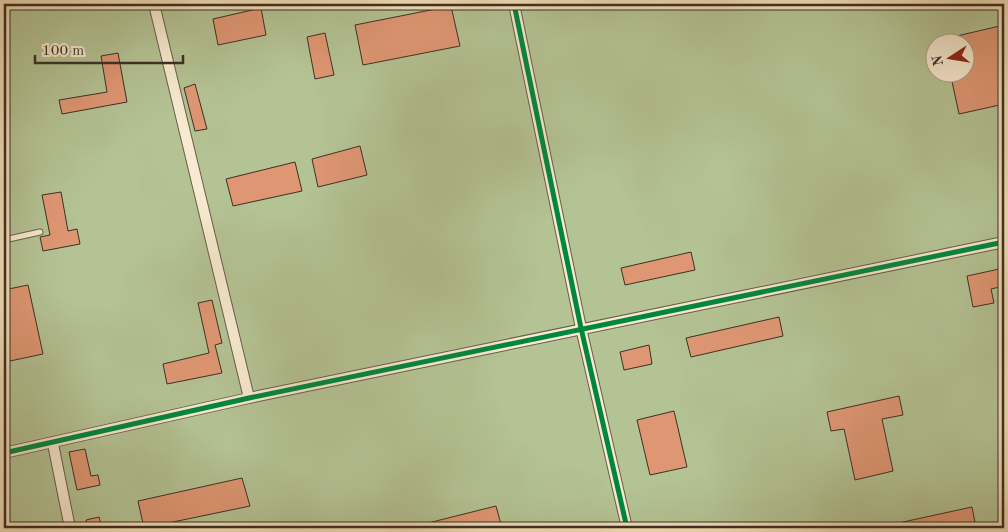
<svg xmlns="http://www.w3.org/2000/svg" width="1008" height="532" font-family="'Old Standard TT',serif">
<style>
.green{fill:#b4c394;stroke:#787a5e;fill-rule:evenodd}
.building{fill:#df9773;stroke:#3c3027}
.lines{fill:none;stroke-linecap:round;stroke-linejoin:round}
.service-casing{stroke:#6a5c4b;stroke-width:7}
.minor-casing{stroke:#6a5c4b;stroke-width:12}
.service{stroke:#f7ead0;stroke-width:5}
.minor{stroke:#f7ead0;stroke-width:10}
.cycleway-casing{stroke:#f7ead0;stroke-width:8}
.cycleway{stroke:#00873e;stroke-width:5}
</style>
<rect width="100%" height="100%" fill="#f3dfb7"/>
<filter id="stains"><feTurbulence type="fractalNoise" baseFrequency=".004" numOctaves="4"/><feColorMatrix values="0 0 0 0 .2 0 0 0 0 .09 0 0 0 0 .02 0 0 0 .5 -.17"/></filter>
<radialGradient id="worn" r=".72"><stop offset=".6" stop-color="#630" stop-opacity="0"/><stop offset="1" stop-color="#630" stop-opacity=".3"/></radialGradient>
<path class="green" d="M4 4H1004V528H4ZM936 42H966V72H936Z"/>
<g class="building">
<polygon points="451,6 460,46 363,65 355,25"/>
<polygon points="261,8 266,35 218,45 213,19"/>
<polygon points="1004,25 1004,104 959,114 950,72 966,72 966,42 944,42 944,39"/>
<polygon points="325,33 334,75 315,79 307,37"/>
<polygon points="118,53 127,102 62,114 59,100 107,92 101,56"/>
<polygon points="195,84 207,129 195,131 184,88"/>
<polygon points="360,146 367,175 318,187 312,159"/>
<polygon points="295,162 302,191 233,206 226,179"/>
<polygon points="61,192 68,231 77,229 80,244 43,251 40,237 50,235 42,195"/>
<polygon points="691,252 695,270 625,285 621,268"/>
<polygon points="1004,268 1004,286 991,289 994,303 973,307 967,276"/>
<polygon points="28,285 43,354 10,361 4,332 4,290"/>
<polygon points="212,300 222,343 215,345 222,373 167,384 163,364 209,353 198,303"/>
<polygon points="779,317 783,336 691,357 686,338"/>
<polygon points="649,345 652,364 624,370 620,352"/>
<polygon points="899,396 903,415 882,419 893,471 855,480 844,429 831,431 827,412"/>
<polygon points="674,411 687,467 650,475 637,420"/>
<polygon points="85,449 91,476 98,475 100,485 77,490 69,452"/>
<polygon points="242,478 250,506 144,528 138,501"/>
<polygon points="496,506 502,528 421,528 420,525"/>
<polygon points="972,507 976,528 889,528 889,525"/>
<polygon points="99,517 102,528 88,528 86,520"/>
</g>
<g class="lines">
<defs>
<polyline id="service" points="4,240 40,232"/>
<g id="minor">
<polyline points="154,4 249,398"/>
<polyline points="514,4 581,328 627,528"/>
<polyline points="53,444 70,528"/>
<polyline points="4,453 249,398 1004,242"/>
</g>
</defs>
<use href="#service" class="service-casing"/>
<use href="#minor" class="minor-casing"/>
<use href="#service" class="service"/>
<use href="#minor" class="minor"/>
<defs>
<g id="cycleway">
<polyline points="514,4 581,328 627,528"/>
<polyline points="4,453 249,398 1004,242"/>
</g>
</defs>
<use href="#cycleway" class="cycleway-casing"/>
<use href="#cycleway" class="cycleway"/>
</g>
<rect width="1008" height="532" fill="none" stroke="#f3dfb7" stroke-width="20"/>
<rect x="5" y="5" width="998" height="522" fill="none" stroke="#3c3027" stroke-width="2.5"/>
<rect x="10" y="10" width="988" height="512" fill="none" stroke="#3c3027"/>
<g transform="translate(950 58) rotate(258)"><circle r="24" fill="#f7ead0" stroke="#aca08c"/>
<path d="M0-4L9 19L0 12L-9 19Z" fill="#8f2418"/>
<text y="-8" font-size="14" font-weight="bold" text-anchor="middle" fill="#3c3027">N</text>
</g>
<path d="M35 55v8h148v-8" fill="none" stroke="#3c3027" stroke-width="2.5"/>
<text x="42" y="55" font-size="15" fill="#3c3027" stroke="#f7ead0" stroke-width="4" paint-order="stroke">100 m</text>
<rect width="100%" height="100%" filter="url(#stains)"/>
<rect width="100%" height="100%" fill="url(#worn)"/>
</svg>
